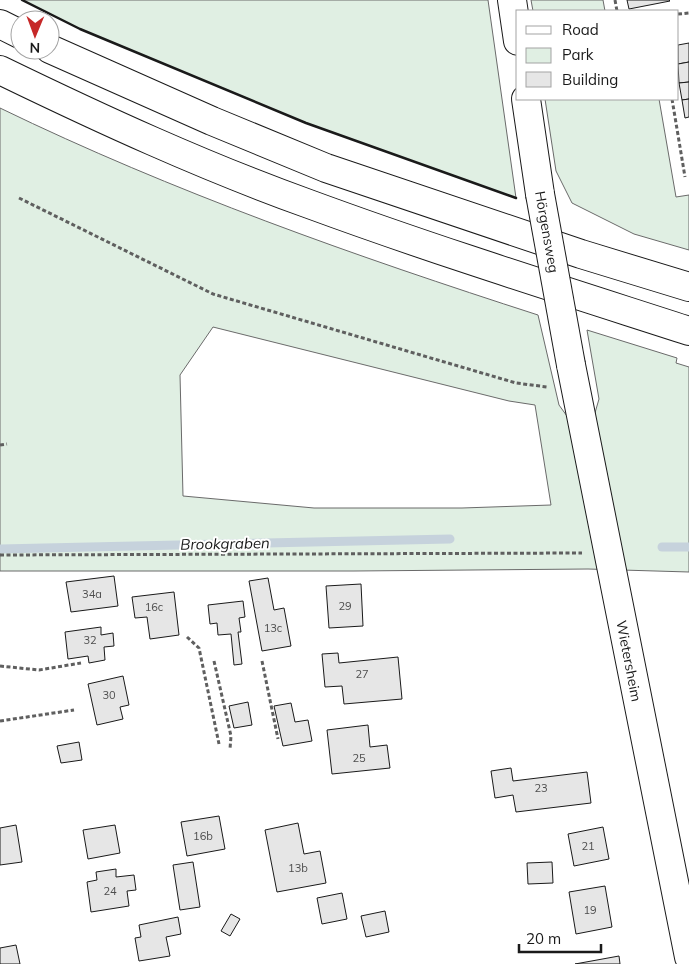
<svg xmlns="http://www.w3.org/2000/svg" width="689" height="964" font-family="Mulish,sans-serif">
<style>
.green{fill:#e0efe3;stroke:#6a6a6a;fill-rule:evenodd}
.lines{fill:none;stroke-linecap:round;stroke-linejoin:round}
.stream{stroke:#c6d2dc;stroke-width:9}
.building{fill:#e6e6e6;stroke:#1a1a1a}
.minor-casing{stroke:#1a1a1a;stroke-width:30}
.highway-casing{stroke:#1a1a1a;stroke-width:30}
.path{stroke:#5f5f5f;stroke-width:3;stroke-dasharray:4 2.5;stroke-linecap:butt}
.minor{stroke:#fff;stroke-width:28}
.highway{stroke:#fff;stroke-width:28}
.minor-bridge-casing{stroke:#1a1a1a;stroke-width:30;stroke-linecap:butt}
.minor-bridge{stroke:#fff;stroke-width:28}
.wall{stroke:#1a1a1a;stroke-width:2.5}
.labels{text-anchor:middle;stroke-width:4;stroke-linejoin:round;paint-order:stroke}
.number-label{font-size:11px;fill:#4d4d4d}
.street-label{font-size:14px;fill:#1a1a1a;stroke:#fff}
.water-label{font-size:15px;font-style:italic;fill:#1a1a1a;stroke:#fff}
</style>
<rect width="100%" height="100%" fill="#fff"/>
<g class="green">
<polygon points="22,0 488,0 516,198 306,123 80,29"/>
<polygon points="531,0 603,0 605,11 533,11"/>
<polygon points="545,99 659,99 676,197 689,195 689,250 634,234 572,203 556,171"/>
<path d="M0 108C173 192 355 256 538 315L559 405 577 430H590L599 399 587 330 677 358 676 363 689 367V572L588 569 354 571H0ZM213 327 509 401 535 405 551 505 462 508H314L183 496 180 375Z"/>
</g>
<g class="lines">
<g class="stream">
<polyline points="662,547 689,547"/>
<polyline points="0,549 450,539"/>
</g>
</g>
<g class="building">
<polygon points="627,0 669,0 670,1 629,9"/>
<polygon points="689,43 689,62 678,64 678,45"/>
<polygon points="689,62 689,82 679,83 678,64"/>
<polygon points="689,82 689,99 682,100 679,83"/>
<polygon points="689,99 689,117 685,118 682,100"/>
<polygon points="114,576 118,606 71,612 66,582"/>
<polygon points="268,578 274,610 284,608 291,646 262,651 249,581"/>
<polygon points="361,584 363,626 329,628 326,586"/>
<polygon points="174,592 179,635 150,639 147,617 135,618 132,597"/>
<polygon points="243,601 245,617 239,618 241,632 238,632 242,664 234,665 231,634 218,635 217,623 210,624 208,605"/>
<polygon points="101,627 101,635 113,633 114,646 104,647 105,660 89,663 88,656 68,659 65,632"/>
<polygon points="338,653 339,663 398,657 402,699 344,704 342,686 325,687 322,654"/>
<polygon points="123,676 129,705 120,707 123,719 97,725 88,684"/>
<polygon points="248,702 252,725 234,728 229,706"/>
<polygon points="291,703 295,722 308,720 312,741 283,746 274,706"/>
<polygon points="368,725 370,747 387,745 390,768 332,774 327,730"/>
<polygon points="79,742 82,760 61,763 57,746"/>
<polygon points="511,768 513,781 587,772 591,803 516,812 513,795 495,798 491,771"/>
<polygon points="219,816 225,849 187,856 181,822"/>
<polygon points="298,823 304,854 320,851 326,883 277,892 265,830"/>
<polygon points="16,825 22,862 0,865 0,828"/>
<polygon points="115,825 120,853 88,859 83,830"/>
<polygon points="603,827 609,859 574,866 568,834"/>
<polygon points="193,862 200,907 180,910 173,865"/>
<polygon points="552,862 553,883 528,884 527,863"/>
<polygon points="116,869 116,877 134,875 136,890 127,891 129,906 91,912 87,882 97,880 96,872"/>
<polygon points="605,886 612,927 576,934 569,892"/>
<polygon points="342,893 347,919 322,924 317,898"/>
<polygon points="385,911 389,932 366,937 361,916"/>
<polygon points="231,914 240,919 230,936 221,931"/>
<polygon points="178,917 181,934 166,937 170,956 139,961 135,938 141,937 139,925"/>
<polygon points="16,945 20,964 0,964 0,948"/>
<polygon points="619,956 620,964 575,964"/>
</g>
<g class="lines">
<defs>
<g id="minor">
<polyline points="512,0 518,41"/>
<polyline points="526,99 540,194"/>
<polyline points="571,365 689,957"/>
</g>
<g id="highway">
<polyline points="0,24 20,34"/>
<polyline points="50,49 212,121 326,168 581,254 689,287"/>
<path d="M0 70C101 119 203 166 309 204 434 250 562 290 689 331"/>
</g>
</defs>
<use href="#minor" class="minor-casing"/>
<use href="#highway" class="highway-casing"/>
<g class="path">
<polyline points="615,0 617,11"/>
<polyline points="678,14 689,13"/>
<polyline points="672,99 685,177"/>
<polyline points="19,198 213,294 516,383 547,387"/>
<polyline points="0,445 7,444"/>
<polyline points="0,555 582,553"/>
<polyline points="187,637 199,648 219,744"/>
<polyline points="214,661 231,736 230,749"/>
<polyline points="262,661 278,739"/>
<polyline points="0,666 39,670 81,663"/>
<polyline points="0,721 74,710"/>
</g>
<use href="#minor" class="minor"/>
<use href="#highway" class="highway"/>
<defs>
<polyline id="minor-bridge" points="540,194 571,365"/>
</defs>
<use href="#minor-bridge" class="minor-bridge-casing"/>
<use href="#minor-bridge" class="minor-bridge"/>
<polyline class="wall" points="22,0 80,29 306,123 516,198"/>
</g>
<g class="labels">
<g class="number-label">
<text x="92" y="598">34a</text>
<text x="345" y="610">29</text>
<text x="154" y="611">16c</text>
<text x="273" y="632">13c</text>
<text x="90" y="644">32</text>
<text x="362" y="678">27</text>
<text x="109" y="699">30</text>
<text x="359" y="762">25</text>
<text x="541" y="792">23</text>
<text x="203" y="840">16b</text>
<text x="588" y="850">21</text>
<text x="298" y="872">13b</text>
<text x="110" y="895">24</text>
<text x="590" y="914">19</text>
</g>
<g class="street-label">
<text transform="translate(547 232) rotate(80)" y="5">Hörgensweg</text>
<text transform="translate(629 661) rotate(79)" y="5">Wietersheim</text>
</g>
<g class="water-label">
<text transform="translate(225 544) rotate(-1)" y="5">Brookgraben</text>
</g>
</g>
<rect x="516" y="10" width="162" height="90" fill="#ffffff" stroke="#a3a3a3"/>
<rect x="526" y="26" width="25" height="8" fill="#ffffff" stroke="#a3a3a3"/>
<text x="562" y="35" font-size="15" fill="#1a1a1a">Road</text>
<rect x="526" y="48" width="25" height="15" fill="#e0efe3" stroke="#a3a3a3"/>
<text x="562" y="60" font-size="15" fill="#1a1a1a">Park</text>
<rect x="526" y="72" width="25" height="15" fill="#e6e6e6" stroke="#a3a3a3"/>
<text x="562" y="85" font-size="15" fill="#1a1a1a">Building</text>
<g transform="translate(35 35) rotate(181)"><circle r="24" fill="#ffffff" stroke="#a3a3a3"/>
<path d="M0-4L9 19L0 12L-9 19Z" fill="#c62828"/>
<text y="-8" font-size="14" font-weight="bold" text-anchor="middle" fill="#1a1a1a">N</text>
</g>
<path d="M519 944v8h82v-8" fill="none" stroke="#1a1a1a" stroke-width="2.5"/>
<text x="526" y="944" font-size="15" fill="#1a1a1a" stroke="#ffffff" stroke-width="4" paint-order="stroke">20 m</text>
</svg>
